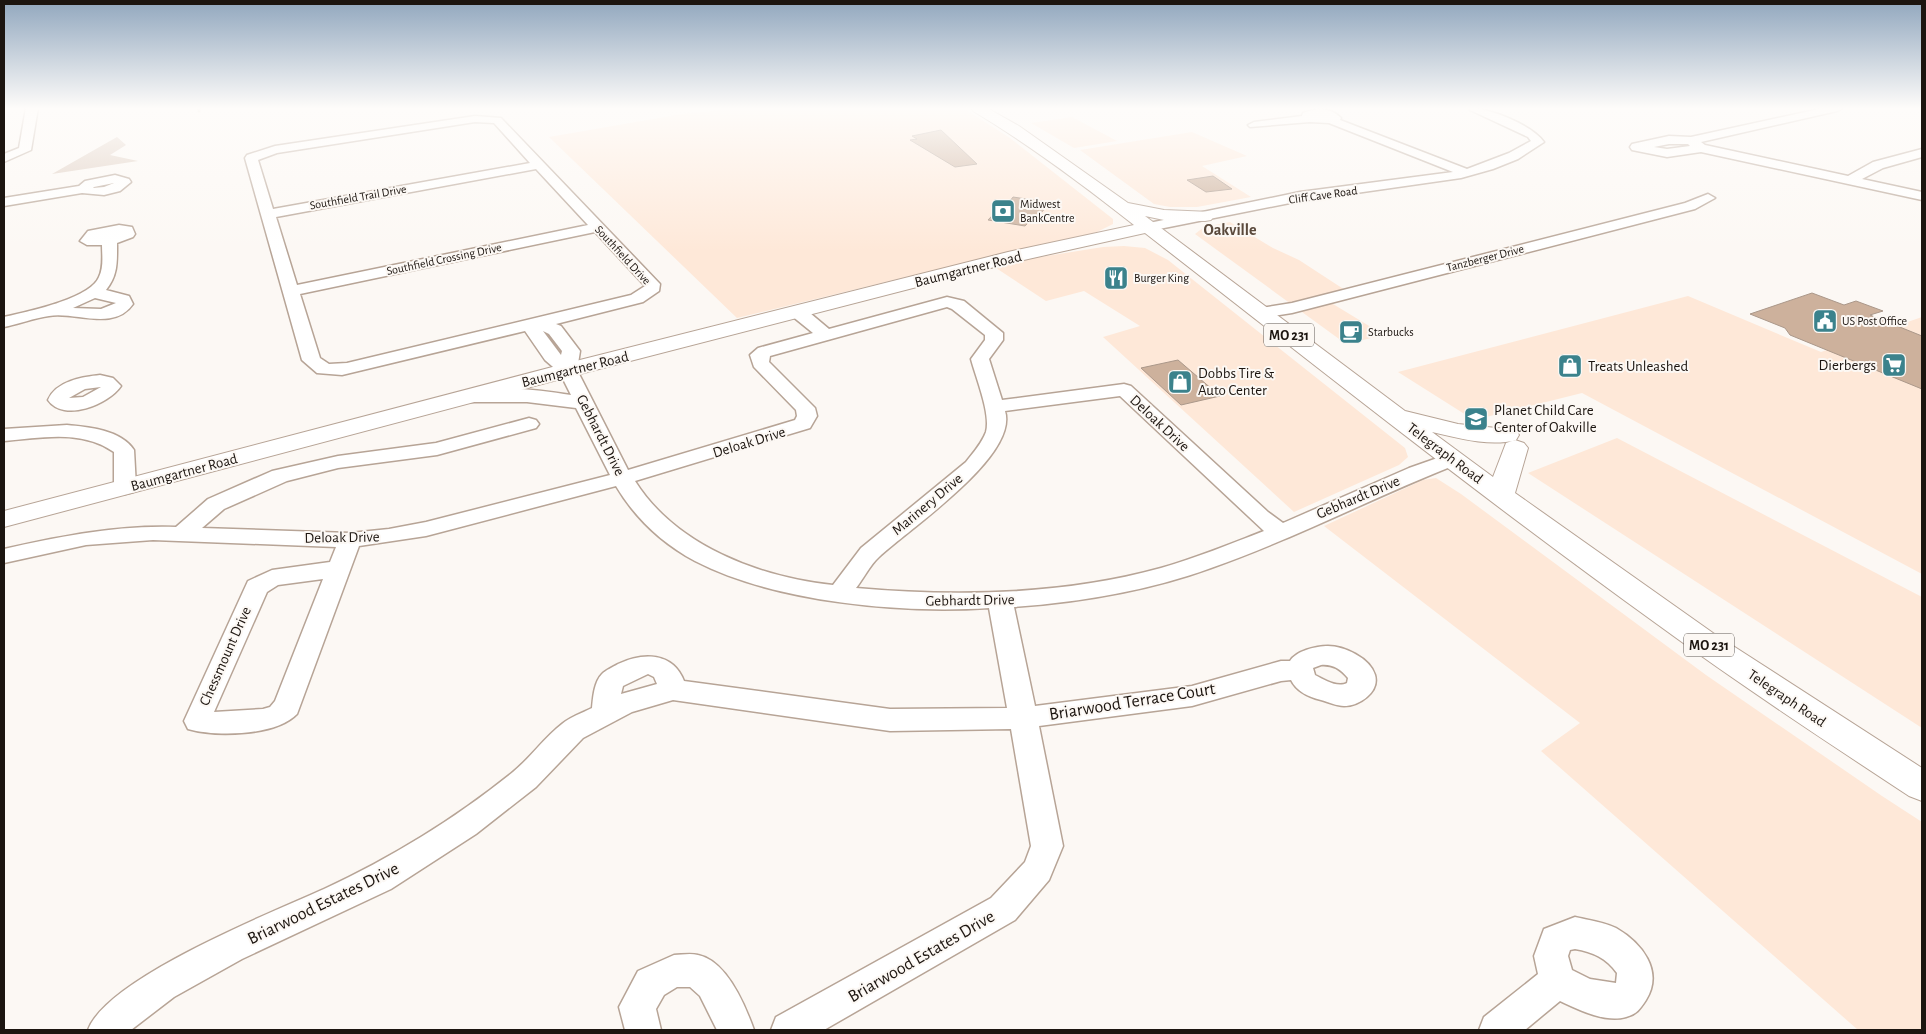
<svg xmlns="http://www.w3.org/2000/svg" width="1926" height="1034" font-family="'Alegreya Sans',sans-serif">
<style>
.built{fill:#fee8d8}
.green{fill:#dccabd}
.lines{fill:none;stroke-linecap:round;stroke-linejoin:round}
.stream{stroke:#af9480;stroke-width:3}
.building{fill:#cdb19c;stroke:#ab988a}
.minor-casing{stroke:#b7a496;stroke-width:3}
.major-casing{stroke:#b7a496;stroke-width:2}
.minor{fill:#fff;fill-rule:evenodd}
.major{fill:#fff;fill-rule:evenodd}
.labels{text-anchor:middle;stroke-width:4;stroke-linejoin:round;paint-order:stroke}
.far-street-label{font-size:12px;fill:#1c1510;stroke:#fcf8f4}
.far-poi-label{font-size:12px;fill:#1c1510;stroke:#fcf8f4;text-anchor:start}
.shield{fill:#fcf8f4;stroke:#5f5954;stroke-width:1}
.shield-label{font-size:14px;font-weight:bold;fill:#1c1510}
.street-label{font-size:15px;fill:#1c1510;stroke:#fcf8f4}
.poi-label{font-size:15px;fill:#1c1510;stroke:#fcf8f4;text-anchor:start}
.far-district-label{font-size:16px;font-weight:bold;fill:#5a493c;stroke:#fcf8f4}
.near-street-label{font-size:18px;fill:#1c1510;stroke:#fcf8f4}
</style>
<rect width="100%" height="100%" fill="#fcf8f4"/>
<g class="built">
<polygon points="742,108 963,108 1010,138 1113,219 1113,224 1095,233 1030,247 737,318 549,137 682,114"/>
<polygon points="1072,117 1117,141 1074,148 1031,123"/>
<polygon points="1192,132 1247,156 1202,166 1251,197 1197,207 1170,207 1154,204 1080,150"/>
<polygon points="1230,222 1273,248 1299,260 1345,290 1333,304 1384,335 1346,344 1195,234 1204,227"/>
<polygon points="1124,246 1145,248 1168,260 1405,448 1408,457 1399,465 1294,512 1103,337 1140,326 1084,291 1046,301 996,268 1034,258 1103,247"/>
<polygon points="1688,296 1821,352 1922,317 1922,574 1582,393 1474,420 1398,372"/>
<polygon points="1617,438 1922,597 1922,728 1528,473"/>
<polygon points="1436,478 1461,494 1706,675 1882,796 1922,822 1922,1030 1858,1030 1541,751 1580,723 1324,526 1423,480"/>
</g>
<polygon class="green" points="117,137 126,145 110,155 138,161 52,174"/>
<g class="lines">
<polyline class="stream" points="199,108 199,111"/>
</g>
<g class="building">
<polygon points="941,130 977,164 955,167 910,140 917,139 912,136"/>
<polygon points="1213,176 1232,189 1206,192 1187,180"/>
<polygon points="1013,197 1046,202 1044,204 1048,205 1033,222 1029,222 1025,226 988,220 1007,200 1010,201"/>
<polygon points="1812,293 1844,305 1856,301 1883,311 1870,315 1922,336 1922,389 1790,335 1785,328 1750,314"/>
<polygon points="1178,360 1220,396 1181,405 1141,368"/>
</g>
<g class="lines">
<defs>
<g id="minor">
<polygon points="26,108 38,108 31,150 4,162 4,154 19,148"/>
<path d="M1469 108C1490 108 1532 125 1544 142L1518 159 1493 169 1461 178 1300 201 1149 231 1142 227 1149 223 1300 192 1453 172 1329 123 1310 122 1250 127 1248 125 1254 122 1302 116 1303 113C1316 108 1331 107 1341 118L1340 120 1467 169 1509 153 1531 141 1528 137 1470 110Z"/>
<path d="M1824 108H1843L1837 111 1701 142 1705 145 1848 176 1873 162 1922 149V157L1883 168 1862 179 1922 192V200L1701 152 1667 157 1632 150 1630 147 1632 144 1669 136 1691 137ZM1669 144H1688L1690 146 1667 149 1654 147Z"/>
<path d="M475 116 501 118 660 284 659 291 643 302 556 324 561 326 580 351 577 370 628 470 795 420 797 416 796 410 754 367 750 355 758 348 813 333 792 316 790 312 792 308H804L829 329 947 297 964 301 1003 333V340L989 359 1002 400 1124 384 1131 386 1268 512 1283 523 1409 468 1446 455 1453 453 1460 455 1463 459 1460 463C1376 496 1296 538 1211 568 1148 591 1081 602 1014 607L1035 706 1192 686 1281 661H1290C1296 651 1316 646 1328 646 1344 646 1370 658 1375 675 1380 692 1359 706 1344 706 1337 706 1328 702 1321 700 1309 697 1297 692 1291 680L1281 681 1192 706 1039 726 1063 846 1049 880 1015 920 824 1030H771L776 1017 991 898 1025 862 1031 846 1011 729 890 731 673 700 632 712 583 738 536 787 476 834 391 889 242 959 174 997 131 1030H88C107 978 271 913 324 889 391 858 456 818 513 772 531 757 544 738 562 724 570 717 582 713 592 708 593 698 594 682 602 674 606 670 613 667 618 664 643 652 673 652 684 681L890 709 1007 708 989 608C901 614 774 602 695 561 663 544 635 518 616 486L426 536 359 546 297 714C276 736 216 737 188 729L184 721 248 581 272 570 330 562 336 547 153 540 86 545 4 563V549C61 536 117 525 176 527L208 499 272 471 338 456 436 443 529 418 536 420 539 424 536 428 437 455 338 468 287 481 224 509 202 528 350 533 389 529 426 522 610 475 576 408 527 402H469L462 400 459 396 462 392C493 384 539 390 571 395L560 373 545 360 525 331 342 375 317 373 302 360 245 158 247 155 275 146ZM475 122 494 123 530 163 273 209 258 160 277 153ZM536 169 588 225 297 285 276 217ZM595 232 645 286 631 295 347 363 329 364 320 358 300 294ZM947 307 952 309 985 335V340L971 359C976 378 991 414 986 432 982 443 973 453 966 462L861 548 833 585C759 577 676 546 635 481L810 428 817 416 815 408 769 362 770 356ZM543 331 549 334 562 351 561 355ZM1120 396 1264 531C1230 544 1196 558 1161 568 1063 595 957 597 856 588 864 578 870 565 879 557 910 528 1019 456 1005 411ZM323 579 275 701 270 707 263 709 214 712 267 592 278 585ZM1321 665C1333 664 1340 669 1348 678L1347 683C1337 688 1325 680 1315 675L1313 668ZM648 674 654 677 657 684 621 694 623 686Z"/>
<path d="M115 175 129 179 131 182 120 191 104 195 82 193 4 206V198L79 186 85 181ZM114 183 104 187 93 188 94 187Z"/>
<polygon points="1708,194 1715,198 1695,209 1292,313 1261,318 1255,317 1253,313 1255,309 1292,303 1685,203"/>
<path d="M119 225 132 227 135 234 133 237 117 243C117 262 118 275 106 290L129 296 133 304C114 332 74 311 49 316 34 318 19 324 4 327V317C26 312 90 299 99 277 104 267 102 255 102 245H87L80 241 88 231ZM95 298 116 303 101 309 73 308Z"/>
<path d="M100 375 113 378 121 386C109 404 64 423 48 400 56 381 82 377 100 375ZM101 387 83 397 69 398 85 389Z"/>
<path d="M67 425C89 427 121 430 134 450L136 487 133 492 125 494 117 492 114 487V452C81 429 41 438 4 441V429Z"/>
<path d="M1575 917C1588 920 1604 922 1616 928 1642 943 1664 971 1646 1000 1640 1009 1637 1014 1626 1017 1605 1023 1579 1010 1560 1001L1525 1030H1479L1484 1017 1538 974 1534 956 1544 929ZM1575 949C1593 952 1606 958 1617 973L1616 983 1590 979 1572 970 1568 956 1570 950Z"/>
<path d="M674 955C681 955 690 953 698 955 727 961 745 1005 754 1030H717L700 996 690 987H677L664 995 656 1009 661 1030H625L619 1007 638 971Z"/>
</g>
<path id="major" d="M972 108H987L1019 126 1128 203 1164 210 1211 212 1214 216 1211 220 1205 221 1164 220 1145 216 1405 411 1458 424 1516 430 1519 435 1516 440C1490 447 1458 438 1432 432L1493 477 1506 443 1515 440 1524 443 1528 448 1515 493 1713 633 1922 768V801L1909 796C1824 740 1739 684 1657 624 1483 499 1315 365 1145 233L1010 263 576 375 4 527V511L560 365 1008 252 1134 225C1082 184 1030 145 973 111Z"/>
</defs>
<use href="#minor" class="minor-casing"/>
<use href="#major" class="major-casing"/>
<use href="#minor" class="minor"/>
<use href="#major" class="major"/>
</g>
<linearGradient id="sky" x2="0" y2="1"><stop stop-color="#91a7be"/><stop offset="0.43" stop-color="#fefcfa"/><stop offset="1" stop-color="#fefcfa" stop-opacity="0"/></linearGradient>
<rect width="1926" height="252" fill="url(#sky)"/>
<defs>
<symbol id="bank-square" viewBox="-11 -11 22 22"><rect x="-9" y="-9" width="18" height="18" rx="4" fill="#3b828c" stroke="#fcf8f4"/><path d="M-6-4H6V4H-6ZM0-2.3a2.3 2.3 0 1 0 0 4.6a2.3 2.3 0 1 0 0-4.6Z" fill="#fff"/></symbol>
<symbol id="restaurant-square" viewBox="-11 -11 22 22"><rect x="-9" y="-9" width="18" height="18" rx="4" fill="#3b828c" stroke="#fcf8f4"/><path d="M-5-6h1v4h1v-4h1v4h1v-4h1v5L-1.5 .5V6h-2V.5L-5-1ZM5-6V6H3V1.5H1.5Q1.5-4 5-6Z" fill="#fff"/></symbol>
<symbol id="civic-square" viewBox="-11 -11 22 22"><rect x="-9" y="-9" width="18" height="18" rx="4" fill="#3b828c" stroke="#fcf8f4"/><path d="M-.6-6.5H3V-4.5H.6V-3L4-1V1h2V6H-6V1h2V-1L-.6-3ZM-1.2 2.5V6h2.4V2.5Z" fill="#fff"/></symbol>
<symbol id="cafe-square" viewBox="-11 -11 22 22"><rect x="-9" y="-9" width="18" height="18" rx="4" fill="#3b828c" stroke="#fcf8f4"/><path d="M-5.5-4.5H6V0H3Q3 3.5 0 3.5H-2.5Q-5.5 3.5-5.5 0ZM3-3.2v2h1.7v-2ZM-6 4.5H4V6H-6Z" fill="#fff"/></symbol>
<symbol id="supermarket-square" viewBox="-11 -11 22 22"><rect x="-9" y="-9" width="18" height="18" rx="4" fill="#3b828c" stroke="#fcf8f4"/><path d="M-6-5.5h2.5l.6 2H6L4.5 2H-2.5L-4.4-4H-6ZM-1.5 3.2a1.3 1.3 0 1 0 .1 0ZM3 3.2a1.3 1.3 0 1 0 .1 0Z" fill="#fff"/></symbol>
<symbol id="shop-square" viewBox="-11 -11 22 22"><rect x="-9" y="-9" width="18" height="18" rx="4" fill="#3b828c" stroke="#fcf8f4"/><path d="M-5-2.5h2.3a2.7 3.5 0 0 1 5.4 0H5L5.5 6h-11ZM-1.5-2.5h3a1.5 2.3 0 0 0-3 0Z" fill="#fff"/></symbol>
<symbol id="school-square" viewBox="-11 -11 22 22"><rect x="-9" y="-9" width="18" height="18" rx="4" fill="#3b828c" stroke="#fcf8f4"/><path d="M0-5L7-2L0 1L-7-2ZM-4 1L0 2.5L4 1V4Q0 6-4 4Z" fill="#fff"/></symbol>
</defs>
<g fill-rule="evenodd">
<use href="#bank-square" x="989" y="197" width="28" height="28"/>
<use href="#restaurant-square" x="1102" y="264" width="28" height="28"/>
<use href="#civic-square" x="1811" y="307" width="28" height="28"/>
<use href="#cafe-square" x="1337" y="318" width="28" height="28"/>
<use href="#supermarket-square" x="1880" y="351" width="28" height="28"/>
<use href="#shop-square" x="1556" y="352" width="28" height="28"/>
<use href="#shop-square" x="1166" y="368" width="28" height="28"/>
<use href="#school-square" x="1462" y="405" width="28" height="28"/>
</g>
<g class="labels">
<g class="far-street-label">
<text transform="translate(1323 195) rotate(-8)" y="4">Cliff Cave Road</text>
<text transform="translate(358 197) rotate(-10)" y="4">Southfield Trail Drive</text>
<text transform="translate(623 255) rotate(47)" y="4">Southfield Drive</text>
<text transform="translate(1485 258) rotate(-14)" y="4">Tanzberger Drive</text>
<text transform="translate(444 259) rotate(-12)" y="4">Southfield Crossing Drive</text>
</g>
<g class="far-poi-label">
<text x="1020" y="208">Midwest<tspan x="1020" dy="14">BankCentre</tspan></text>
<text x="1134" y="282">Burger King</text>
<text x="1842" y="325">US Post Office</text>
<text x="1368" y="336">Starbucks</text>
</g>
<g class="shield">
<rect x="1264" y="323.5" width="50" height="23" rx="4"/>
<rect x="1684" y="633.5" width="50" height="23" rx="4"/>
</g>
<g class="shield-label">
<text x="1289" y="340">MO 231</text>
<text x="1709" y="650">MO 231</text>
</g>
<g class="street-label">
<text transform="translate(968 269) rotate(-14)" y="5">Baumgartner Road</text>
<text transform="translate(575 369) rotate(-14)" y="5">Baumgartner Road</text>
<text transform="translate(1160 423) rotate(43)" y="5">Deloak Drive</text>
<text transform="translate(601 435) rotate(63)" y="5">Gebhardt Drive</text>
<text transform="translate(749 442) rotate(-17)" y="5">Deloak Drive</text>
<text transform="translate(1445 453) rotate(37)" y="5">Telegraph Road</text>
<text transform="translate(184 472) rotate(-15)" y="5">Baumgartner Road</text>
<text transform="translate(1358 497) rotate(-23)" y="5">Gebhardt Drive</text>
<text transform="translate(927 504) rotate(-40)" y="5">Marinery Drive</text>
<text transform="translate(342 537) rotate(-1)" y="5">Deloak Drive</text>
<text transform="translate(970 600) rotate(-1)" y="5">Gebhardt Drive</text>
<text transform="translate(225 656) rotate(-66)" y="5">Chessmount Drive</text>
<text transform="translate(1787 698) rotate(34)" y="5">Telegraph Road</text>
</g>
<g class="poi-label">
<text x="1876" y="370" text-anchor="end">Dierbergs</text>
<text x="1588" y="371">Treats Unleashed</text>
<text x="1198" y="378">Dobbs Tire &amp;<tspan x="1198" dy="17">Auto Center</tspan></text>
<text x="1494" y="415">Planet Child Care<tspan x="1494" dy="17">Center of Oakville</tspan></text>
</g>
<g class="far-district-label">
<text x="1230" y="235">Oakville</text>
</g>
<g class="near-street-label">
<text transform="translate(1132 701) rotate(-9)" y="6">Briarwood Terrace Court</text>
<text transform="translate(323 903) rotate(-26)" y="6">Briarwood Estates Drive</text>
<text transform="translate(921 956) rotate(-30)" y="6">Briarwood Estates Drive</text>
</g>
</g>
<rect width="1926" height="1034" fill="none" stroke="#1c1510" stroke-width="10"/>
</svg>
